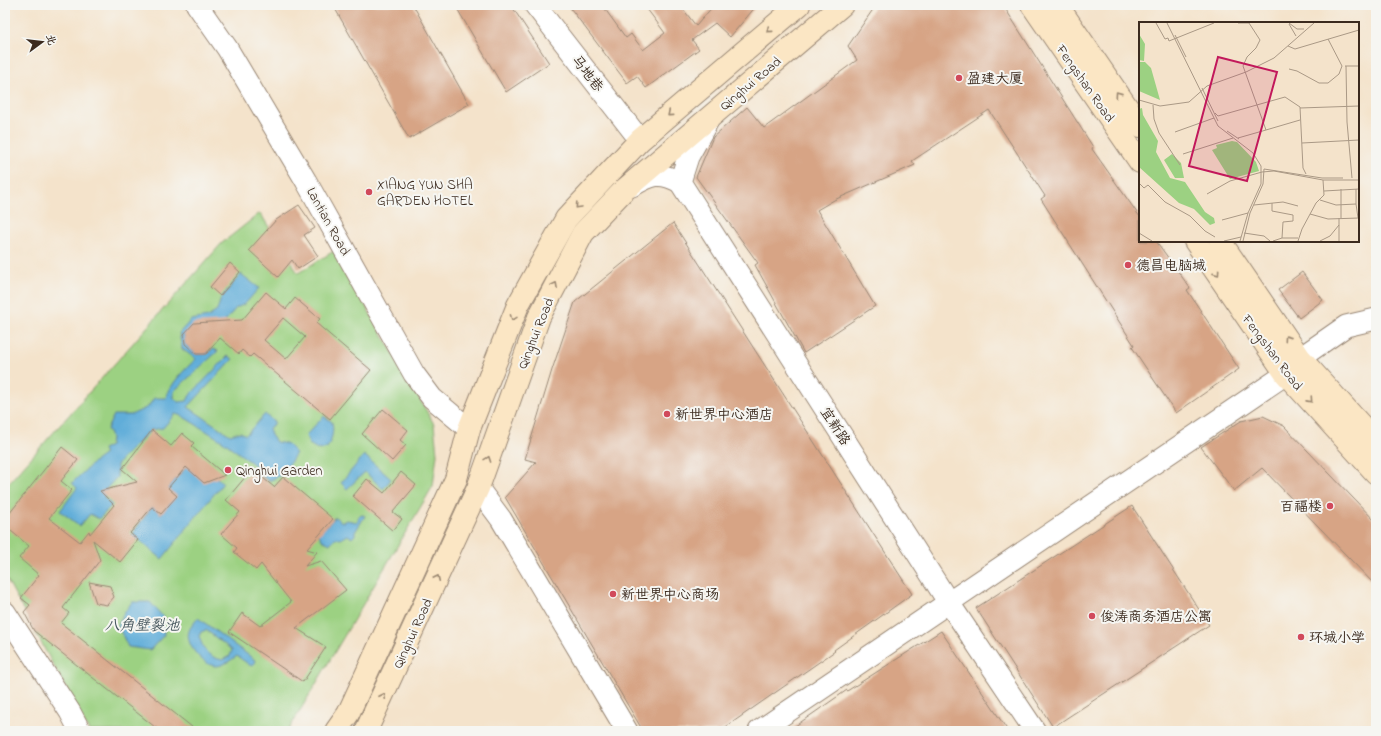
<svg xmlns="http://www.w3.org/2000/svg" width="1381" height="736" font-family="'Indie Flower','LXGW WenKai TC',sans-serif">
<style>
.green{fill:#9cd182;stroke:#6c7e50}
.water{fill:#60add9;stroke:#4e6c7c;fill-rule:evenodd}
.building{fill:#d7a485;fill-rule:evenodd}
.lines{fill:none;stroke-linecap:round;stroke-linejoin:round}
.street-casing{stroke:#988674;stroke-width:23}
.secondary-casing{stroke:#988674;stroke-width:24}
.street{stroke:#fff;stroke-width:21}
.secondary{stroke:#fbe6c4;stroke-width:22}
.oneway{stroke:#9b8871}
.poi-dot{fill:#d1495b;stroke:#f6f6f2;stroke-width:1.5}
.labels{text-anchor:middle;stroke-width:4;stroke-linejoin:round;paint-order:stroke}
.street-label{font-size:14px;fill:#3b2a1e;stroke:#f6f6f2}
.poi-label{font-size:14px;fill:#3b2a1e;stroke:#f6f6f2;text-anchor:start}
.water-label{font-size:15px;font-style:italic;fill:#48585f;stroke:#f6f6f2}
.inset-road{fill:none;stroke:#aa9986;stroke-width:1}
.view{fill:#c2185b;fill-opacity:0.15;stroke:#c2185b;stroke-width:2}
.inset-edge{fill:none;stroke:#3b2a1e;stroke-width:2}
</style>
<rect width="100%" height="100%" fill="#f6f6f2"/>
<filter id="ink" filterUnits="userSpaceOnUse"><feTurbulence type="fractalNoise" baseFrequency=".025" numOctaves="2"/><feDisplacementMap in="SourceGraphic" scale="8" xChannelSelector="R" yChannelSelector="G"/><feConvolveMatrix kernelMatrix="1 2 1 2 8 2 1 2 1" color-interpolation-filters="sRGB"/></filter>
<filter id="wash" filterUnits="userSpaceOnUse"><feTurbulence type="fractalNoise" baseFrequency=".012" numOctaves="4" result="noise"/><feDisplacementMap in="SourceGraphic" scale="16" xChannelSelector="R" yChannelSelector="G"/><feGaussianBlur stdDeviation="0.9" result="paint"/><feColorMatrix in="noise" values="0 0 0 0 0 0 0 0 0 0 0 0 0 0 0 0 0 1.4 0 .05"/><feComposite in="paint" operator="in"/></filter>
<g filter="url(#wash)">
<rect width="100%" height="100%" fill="#f4e3cb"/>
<polygon class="green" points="260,213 298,273 334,251 434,424 437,454 433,486 288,731 89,731 5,576 5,487 222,243"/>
<g class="water">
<path d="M241 274 259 288 245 304 236 308 215 333 184 334 185 344 196 354H206L213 349 218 351 174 391V398L178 402 187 401 190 395 228 356 233 359 188 407 230 435 240 432 246 435 265 414 275 423 269 428 271 435 276 442 287 444 296 453 283 474 269 481 259 474 256 466 224 442 182 416 175 414 163 428 151 430 125 455 117 465V477L106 489 104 498 112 505 99 519 90 514 80 526 60 511 77 488 72 483 94 462 105 454 103 449 110 446 111 437 107 429 114 415H131L148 407 154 398H166C171 383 184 370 196 359L182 349 179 333 191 320 208 317 217 311 221 298Z"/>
<path d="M324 416 332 422C334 432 332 439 327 448L319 450 309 444 306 435Z"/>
<polygon points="364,455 391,479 383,489 365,472 347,489 341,483"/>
<polygon points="194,458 223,483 162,559 132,534 152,507 161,514 176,496 168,488"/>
<polygon points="363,515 365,516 355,532 355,535 352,538 348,535 341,539 335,538 330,544 322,540 309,517 316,519 326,527 335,517 342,522 347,520 357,522 359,516"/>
<polygon points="132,602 150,602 163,617 164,635 150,650 128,647 118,626 122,616"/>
<path d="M198 618 255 660 254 664 251 666 237 656C231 660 225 665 217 666 204 667 184 644 189 631 190 627 195 622 198 618ZM206 630 232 650 230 656 222 660C207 656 204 651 199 636L201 632Z"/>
</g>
<g id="blocks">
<g class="building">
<polygon points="333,5 413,5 469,104 409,139"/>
<polygon points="455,5 511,5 549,63 506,92"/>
<polygon points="568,5 602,5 626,38 631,34 643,50 665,33 644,5 680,5 696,26 714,5 757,5 730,37 715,23 692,40 699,49 646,88 637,76 627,83"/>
<polygon points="876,5 1003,5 1093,147 1092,149 1140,217 1140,241 1156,241 1190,288 1187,290 1239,369 1176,413 1132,347 1134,345 1041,199 1045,196 989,110 912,161 915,165 834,200 817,210 875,306 804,353 755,265 758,263 696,177 713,137 747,107 764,128 857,60 848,46"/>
<polygon points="299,205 315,228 304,235 318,256 298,269 292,260 278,277 249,250 276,220"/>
<polygon points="673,223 912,594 834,650 835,651 720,731 643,731 505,497 536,462 525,459 552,370 575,302"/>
<polygon points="230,263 240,272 220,296 210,287"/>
<polygon points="1302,272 1323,300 1299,318 1278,290"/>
<path d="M266 292 286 309 295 298 320 319 316 323 371 370 330 419 253 354 250 357 242 350 239 354 220 338 206 354H196L185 344 184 334 194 323 242 320ZM283 318 305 337 286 359 264 340Z"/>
<polygon points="383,409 408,430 400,440 406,445 392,461 362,434"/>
<polygon points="1263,416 1284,426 1376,522 1376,586 1262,468 1234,491 1201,447 1241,421"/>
<polygon points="152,430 171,446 182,433 194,443 191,446 225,475 204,483 186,467 168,488 177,496 161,514 152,507 130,533 138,540 120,562 93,540 100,560 63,608 69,613 61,623 197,731 160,731 34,631 24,612 30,605 21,598 39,575 19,558 29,546 5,526 5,519 62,447 78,460 61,481 72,490 49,518 80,542 89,531 90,534 114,505 100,491 137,482 122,469"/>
<polygon points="252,469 274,487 283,477 333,519 307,549 317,552 305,566 321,561 346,590 296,628 326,647 303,682 229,632 242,613 260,626 291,602 261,564 256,570 234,552 237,548 221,534 240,512 226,500"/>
<polygon points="401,472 416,485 393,512 402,519 393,531 353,496 367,479 384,493"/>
<polygon points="1132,506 1209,625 1053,727 976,608"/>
<polygon points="89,582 110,586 114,597 107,605 96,603"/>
<polygon points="941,631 1008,731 788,731 847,690 847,691"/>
</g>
</g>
</g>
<g filter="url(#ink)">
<use href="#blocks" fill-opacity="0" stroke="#988674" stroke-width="1"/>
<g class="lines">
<defs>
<g id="street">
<polyline points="197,5 227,48 306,181 414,374 432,398 469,429"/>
<polyline points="535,5 640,140"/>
<polyline points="709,119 688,157 680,182 949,603 1035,731"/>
<path d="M632 186C652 175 658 171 680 182"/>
<polyline points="478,488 501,519 627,731"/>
<polyline points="5,612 70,712 80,731"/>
<polyline points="759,731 1286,374 1300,358 1346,326 1376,319"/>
</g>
<g id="secondary">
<polyline points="1032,5 1140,162"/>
<polyline points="1057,5 1140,126"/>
<polyline points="1195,241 1286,374 1376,473"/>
<polyline points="1220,241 1300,358 1376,442"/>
<polyline points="336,731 348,714 456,479 469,429 518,305 566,219 640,140 799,5"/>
<polyline points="366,731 478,488 539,317 583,233 623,191 842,5"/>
</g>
</defs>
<use href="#street" class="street-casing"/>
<use href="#secondary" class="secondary-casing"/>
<use href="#street" class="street"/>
<use href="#secondary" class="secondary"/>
</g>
<defs><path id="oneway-chevron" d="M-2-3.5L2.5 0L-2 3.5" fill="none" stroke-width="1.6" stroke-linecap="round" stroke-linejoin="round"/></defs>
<g class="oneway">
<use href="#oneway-chevron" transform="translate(769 30) rotate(140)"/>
<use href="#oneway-chevron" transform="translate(1118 94) rotate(-125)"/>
<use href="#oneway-chevron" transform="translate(670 114) rotate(140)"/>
<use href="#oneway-chevron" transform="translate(578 206) rotate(133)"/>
<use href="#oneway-chevron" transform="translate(1217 273) rotate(55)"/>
<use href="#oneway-chevron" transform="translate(555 285) rotate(-62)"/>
<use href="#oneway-chevron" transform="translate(513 318) rotate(111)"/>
<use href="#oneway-chevron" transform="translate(1287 338) rotate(-125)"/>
<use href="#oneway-chevron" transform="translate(1310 400) rotate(48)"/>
<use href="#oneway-chevron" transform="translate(488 459) rotate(-70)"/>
<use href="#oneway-chevron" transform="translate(437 578) rotate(-65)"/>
<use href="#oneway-chevron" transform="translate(383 696) rotate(-65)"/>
</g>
</g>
<g class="poi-dot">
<circle cx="959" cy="78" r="4"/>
<circle cx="369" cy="192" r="4"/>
<circle cx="1128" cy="265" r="4"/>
<circle cx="667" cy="414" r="4"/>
<circle cx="228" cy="470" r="4"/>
<circle cx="1330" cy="506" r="4"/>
<circle cx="613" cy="594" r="4"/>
<circle cx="1092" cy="616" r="4"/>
<circle cx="1301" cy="637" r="4"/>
</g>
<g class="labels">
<g class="street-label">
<text transform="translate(588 73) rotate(52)" y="5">马地巷</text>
<text transform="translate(750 83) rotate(-40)" y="5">Qinghui Road</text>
<text transform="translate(1086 83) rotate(55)" y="5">Fengshan Road</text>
<text transform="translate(329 221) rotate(61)" y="5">Lantian Road</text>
<text transform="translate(535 333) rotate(-68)" y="5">Qinghui Road</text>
<text transform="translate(1273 352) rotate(53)" y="5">Fengshan Road</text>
<text transform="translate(836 426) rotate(57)" y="5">宜新路</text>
<text transform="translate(412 633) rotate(-65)" y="5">Qinghui Road</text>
</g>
<g class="poi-label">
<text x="967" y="83">盈建大厦</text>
<text x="377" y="189">XIANG YUN SHA<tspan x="377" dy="16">GARDEN HOTEL</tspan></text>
<text x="1136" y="270">德昌电脑城</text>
<text x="675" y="419">新世界中心酒店</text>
<text x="236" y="475">Qinghui Garden</text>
<text x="1322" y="511" text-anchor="end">百福楼</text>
<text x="621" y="599">新世界中心商场</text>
<text x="1100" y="621">俊涛商务酒店公寓</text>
<text x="1309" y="642">环城小学</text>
</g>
<g class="water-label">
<text x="142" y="630">八角壁裂池</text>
</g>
</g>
<g transform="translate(1139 22)">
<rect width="220" height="220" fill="#f4e3cb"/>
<path d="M0 12 6 22 5 39 0 38ZM0 40H6L12 46 21 78 0 69ZM3 86 4 93 19 119 17 130 31 156 46 160 66 190 75 196 76 201 71 203 55 187 40 181 0 145V87ZM93 119 98 120 117 140 120 149 91 157 73 128 78 126 77 123ZM33 132 42 141 45 156H36L25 138Z" fill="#9cd182"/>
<path class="inset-road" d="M17 1 26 17 29 16 30 19 75 1M28 1 79 104 114 131 122 144V162L109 191 101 219M99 1H110L121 18 117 26 108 35 104 44 127 108 161 98M150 1 158 7H165M150 2 157 14M36 13 47 35M149 24 156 27 220 8M206 44H220M207 44 208 100 213 156M150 47 158 49 180 61H189L200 52 203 44 189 17M63 66 79 99M0 78 21 84 50 80 68 64 107 50 135 36 175 1M14 83 15 97 20 111 41 143M161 86 220 84M76 91 79 94 146 75 161 85 164 146 167 152M88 109 100 117M36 110 75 96M99 116 127 108M163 121 220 118M44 132 94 116M125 147 183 156H204M0 161 5 166 9 163 26 180 51 194 66 209 76 215M185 169 220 167M68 172 91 159 123 150 135 149 184 158H220M181 178 197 183 217 182V167M133 181V189L154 193V199L144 200 143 216 134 219M217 182 219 196M115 183 144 180 159 184M171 192 189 197 220 196M200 196V219M202 196V167M83 198 109 191M0 211 13 219M105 211 125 214 131 219M143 216H159M85 219 102 215M104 219 111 191 124 162 125 147M159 219 163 207 177 181 185 173 184 158M181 219 191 214 200 203"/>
<path class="view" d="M79 35 138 50 108 159 50 144Z"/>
<rect width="220" height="220" class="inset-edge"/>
</g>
<rect width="1381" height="736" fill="none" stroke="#f6f6f2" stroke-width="20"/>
<g transform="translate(42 42) rotate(75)" stroke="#f6f6f2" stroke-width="3" paint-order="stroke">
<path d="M0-3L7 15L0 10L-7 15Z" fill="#3b2a1e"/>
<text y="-6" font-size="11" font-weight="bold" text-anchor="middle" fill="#3b2a1e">北</text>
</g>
</svg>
